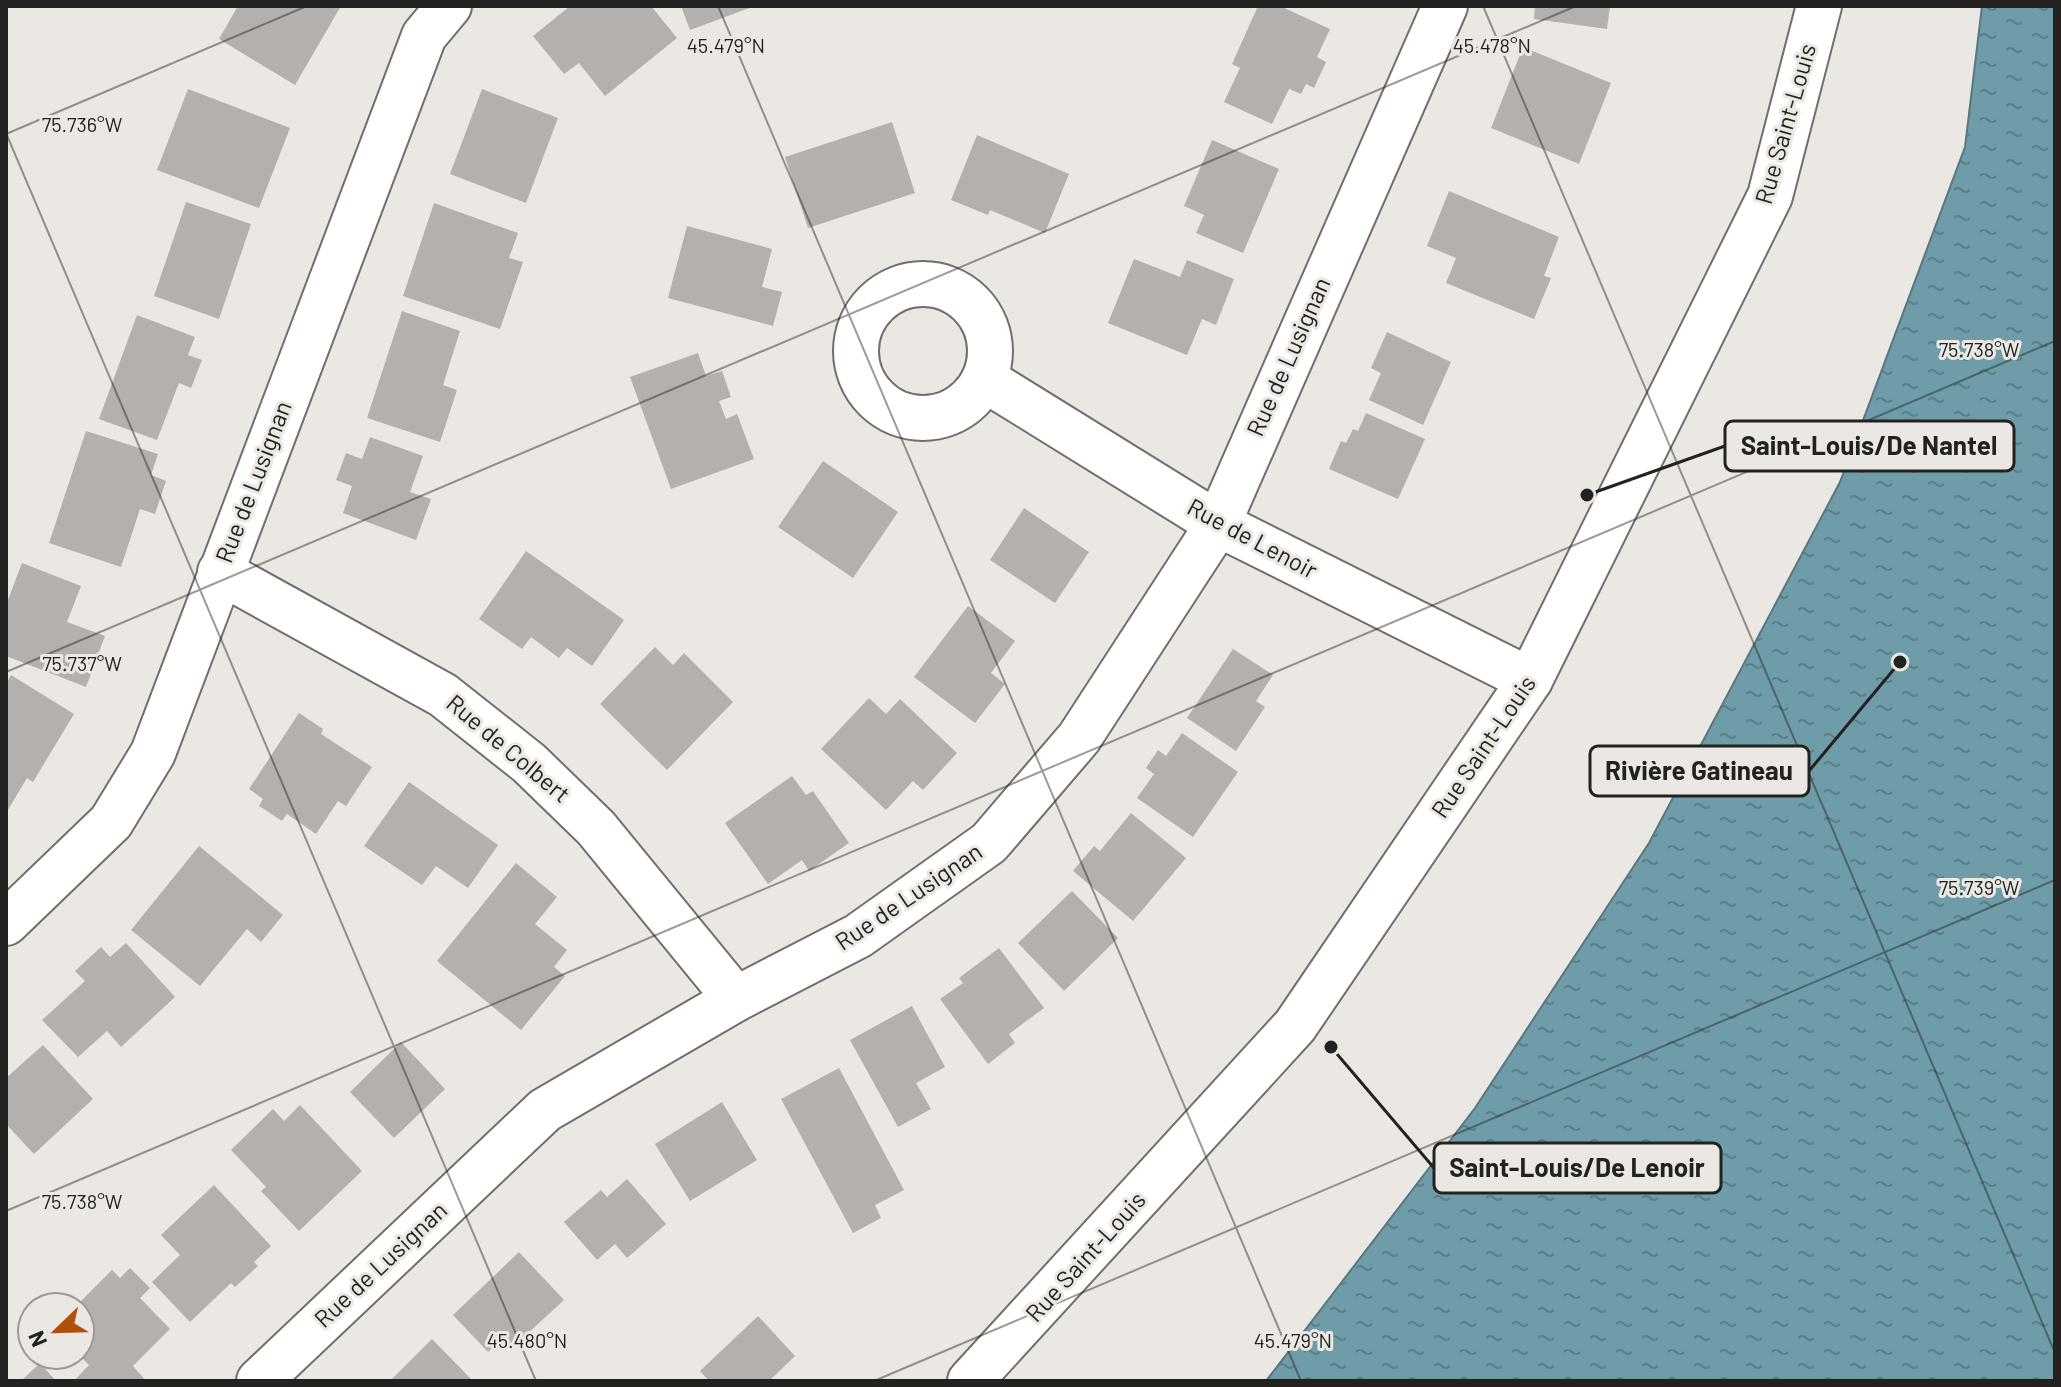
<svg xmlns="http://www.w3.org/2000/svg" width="2061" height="1387" font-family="Barlow,sans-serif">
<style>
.water{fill:url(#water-ripples);stroke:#587780;stroke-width:2}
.building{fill:#b4b0ae}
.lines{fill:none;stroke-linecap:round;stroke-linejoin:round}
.minor-casing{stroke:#716f6b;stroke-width:48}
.secondary-casing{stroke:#716f6b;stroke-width:48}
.minor{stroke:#fff;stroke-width:44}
.secondary{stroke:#fff;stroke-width:44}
.ticks{fill:none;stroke:#232220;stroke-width:2;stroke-opacity:0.45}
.labels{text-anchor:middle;stroke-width:6;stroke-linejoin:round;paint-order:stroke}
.street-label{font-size:24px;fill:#232220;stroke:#ebe8e4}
.ticks-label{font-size:20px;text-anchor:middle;fill:#232220;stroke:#ebe8e4;stroke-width:6;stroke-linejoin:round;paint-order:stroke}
.leader{fill:none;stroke:#232220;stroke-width:3}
.callout-dot{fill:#232220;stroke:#ebe8e4;stroke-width:3}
.callout{fill:#ebe8e4;stroke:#232220;stroke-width:3}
.callout-label{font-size:26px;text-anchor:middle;font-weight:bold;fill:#232220}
</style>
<defs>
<pattern id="water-ripples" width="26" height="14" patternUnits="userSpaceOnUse" patternTransform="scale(2)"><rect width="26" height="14" fill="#6e9ca9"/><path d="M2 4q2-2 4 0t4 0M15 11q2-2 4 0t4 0" fill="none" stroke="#5a7f89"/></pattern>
</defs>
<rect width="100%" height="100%" fill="#ebe8e4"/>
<polygon class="water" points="1982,6 2055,6 2055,1381 1266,1381 1475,1108 1649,843 1840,482 1965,147"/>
<g class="building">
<polygon points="238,6 341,6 295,85 219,39"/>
<polygon points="570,6 651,6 677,38 605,96 579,63 564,74 533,36"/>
<polygon points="681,6 755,6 690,30"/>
<polygon points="1258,6 1280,6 1330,29 1317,57 1326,62 1314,88 1306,84 1301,94 1289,89 1272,124 1224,102 1240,68 1232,64"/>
<polygon points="1535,6 1610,6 1607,29 1534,19"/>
<polygon points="1523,47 1611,83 1579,164 1491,128"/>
<polygon points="188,89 290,128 259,208 157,170"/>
<polygon points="482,89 558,118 526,203 450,174"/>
<polygon points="892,122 915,193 808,228 785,157"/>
<polygon points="977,135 1069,174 1045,233 990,210 988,215 951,200"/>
<polygon points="1212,140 1279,169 1243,253 1196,233 1204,215 1184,206"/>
<polygon points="1449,191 1559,237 1544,276 1551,278 1534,319 1446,283 1456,258 1427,246"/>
<polygon points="186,202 251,224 219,319 154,296"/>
<polygon points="434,203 518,233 509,258 523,262 500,329 403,296"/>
<polygon points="687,226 772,249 762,287 782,292 773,326 668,298"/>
<polygon points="1134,259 1180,277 1187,260 1234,279 1216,325 1202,319 1187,355 1108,323"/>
<polygon points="402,311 460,331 443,385 457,390 440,442 367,418"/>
<polygon points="137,315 195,337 188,355 202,360 191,388 179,383 157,440 99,419"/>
<polygon points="1387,332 1451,362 1423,425 1369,400 1381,373 1371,368"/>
<polygon points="698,353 706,376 722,371 731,397 719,401 726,419 737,414 754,459 671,489 630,377"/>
<polygon points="1366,413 1425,439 1398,499 1329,469 1341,441 1346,443 1353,429 1358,431"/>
<polygon points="86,431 158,454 151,475 166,481 155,514 140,509 121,567 49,543"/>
<polygon points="370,437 423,456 410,492 431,499 416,540 343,513 352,486 336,480 346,453 362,459"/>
<polygon points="823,461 898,512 853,578 778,527"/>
<polygon points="1024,508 1089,552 1055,603 990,560"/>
<polygon points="526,551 624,620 592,666 567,648 559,658 531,637 522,649 479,619"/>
<polygon points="22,563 81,586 67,622 105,636 86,687 6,656 6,605"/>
<polygon points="968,606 1015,641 991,673 1005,684 975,723 914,677"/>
<polygon points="655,647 673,665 684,653 733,702 667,770 600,704"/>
<polygon points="1233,649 1273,675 1256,701 1265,707 1236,751 1187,718"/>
<polygon points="11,675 74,714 33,782 27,778 6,813 6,684"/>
<polygon points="869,698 886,714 900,699 957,753 923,790 913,781 886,810 821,749"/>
<polygon points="299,713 323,729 321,734 372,767 346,806 338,801 316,834 287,814 282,821 259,806 263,799 249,789"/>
<polygon points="1182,733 1238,772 1193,837 1137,798 1154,774 1146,768 1158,750 1166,756"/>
<polygon points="792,776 806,795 813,791 849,843 809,871 802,860 768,884 725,823"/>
<polygon points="409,782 498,845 468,888 436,866 422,885 364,846"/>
<polygon points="1131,813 1186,858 1133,921 1073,871 1094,846 1100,851"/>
<polygon points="199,846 283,915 261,942 247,929 200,986 131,930"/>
<polygon points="516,863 557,897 535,924 567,950 554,967 565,976 521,1030 437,961"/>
<polygon points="1072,891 1118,938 1064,991 1018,943"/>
<polygon points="126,943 175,997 121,1047 107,1031 78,1057 42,1020 85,981 75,971 101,947 110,957"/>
<polygon points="999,948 1044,1008 1009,1034 1015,1043 988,1064 940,999 963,983 959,978"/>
<polygon points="912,1006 945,1067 916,1083 931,1109 898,1127 850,1040"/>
<polygon points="401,1042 445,1089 394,1138 350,1092"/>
<polygon points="43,1045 93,1099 34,1154 6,1124 6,1078"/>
<polygon points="839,1068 904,1190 875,1205 881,1218 853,1233 781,1099"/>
<polygon points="722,1102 757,1160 690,1201 655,1144"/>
<polygon points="300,1105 362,1171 299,1231 261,1191 266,1187 231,1150 273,1109 284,1121"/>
<polygon points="627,1179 666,1224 627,1258 615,1244 597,1260 564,1222 601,1190 607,1197"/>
<polygon points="214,1185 271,1246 254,1262 258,1266 235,1287 231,1283 190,1322 152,1282 180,1255 161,1235"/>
<polygon points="519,1252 564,1300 514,1346 505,1337 488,1352 453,1315"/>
<polygon points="130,1268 150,1288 140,1298 170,1329 133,1366 146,1381 74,1381 89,1365 80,1356 80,1307 75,1307 112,1270 120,1278"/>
<polygon points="758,1316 795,1356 769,1381 709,1381 700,1371"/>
<polygon points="432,1339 473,1381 390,1381"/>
<polygon points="40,1363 56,1381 21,1381"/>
</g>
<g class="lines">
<defs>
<g id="minor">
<circle cx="923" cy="351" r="67"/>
<polyline points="984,379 1218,524 1530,680"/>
<polyline points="220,572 443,695 529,763 596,828 736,999"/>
<polyline points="6,923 111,822 153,753 424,36 449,6"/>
<polyline points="259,1381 545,1110 736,999 858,936 989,843 1079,738 1218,524 1445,6"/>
</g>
<polyline id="secondary" points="970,1381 1295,1026 1530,680 1770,196 1819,6"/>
</defs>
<use href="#minor" class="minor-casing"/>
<use href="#secondary" class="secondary-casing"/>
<use href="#minor" class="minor"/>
<use href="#secondary" class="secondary"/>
</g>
<path class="ticks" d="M718 6 1301 1381M1483 6 2055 1353M6 133 536 1381M6 134 307 6M6 672 1576 6M6 1211 2055 341M874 1381 2055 880"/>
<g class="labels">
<g class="street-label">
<text transform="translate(1786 124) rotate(-74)" y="8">Rue Saint-Louis</text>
<text transform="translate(1289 357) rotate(-66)" y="8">Rue de Lusignan</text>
<text transform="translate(254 482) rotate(-69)" y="8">Rue de Lusignan</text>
<text transform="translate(1252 539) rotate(28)" y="8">Rue de Lenoir</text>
<text transform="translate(1484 747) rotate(-56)" y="8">Rue Saint-Louis</text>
<text transform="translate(508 749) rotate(40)" y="8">Rue de Colbert</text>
<text transform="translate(909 897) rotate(-34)" y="8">Rue de Lusignan</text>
<text transform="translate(1086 1257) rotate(-48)" y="8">Rue Saint-Louis</text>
<text transform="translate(381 1265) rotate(-43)" y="8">Rue de Lusignan</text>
</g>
</g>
<g class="ticks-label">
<text x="726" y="53">45.479°N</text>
<text x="1492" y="53">45.478°N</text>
<text x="82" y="132">75.736°W</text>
<text x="1979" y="357">75.738°W</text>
<text x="82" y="671">75.737°W</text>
<text x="1979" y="895">75.739°W</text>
<text x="82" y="1209">75.738°W</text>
<text x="527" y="1348">45.480°N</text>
<text x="1293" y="1348">45.479°N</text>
</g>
<path class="leader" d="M1587 495L1725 446M1900 662L1809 771M1331 1047L1434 1168"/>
<g class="callout-dot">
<circle cx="1587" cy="495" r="8"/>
<circle cx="1900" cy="662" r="8"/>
<circle cx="1331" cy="1047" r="8"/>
</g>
<g class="callout">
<rect x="1725" y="421" width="289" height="50" rx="8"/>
<rect x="1590" y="746" width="219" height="50" rx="8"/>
<rect x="1434" y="1143" width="287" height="50" rx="8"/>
</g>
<g class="callout-label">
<text x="1869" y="455">Saint-Louis/De Nantel</text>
<text x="1699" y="780">Rivière Gatineau</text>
<text x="1577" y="1177">Saint-Louis/De Lenoir</text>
</g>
<rect width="2061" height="1387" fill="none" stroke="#232220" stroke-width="16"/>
<g transform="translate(56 1331) rotate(247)"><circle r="38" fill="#ebe8e4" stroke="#9b9996" stroke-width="2"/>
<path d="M0-6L14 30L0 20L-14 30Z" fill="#b1500c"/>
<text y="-12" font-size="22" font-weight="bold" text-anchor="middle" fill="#232220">N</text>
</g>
</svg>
